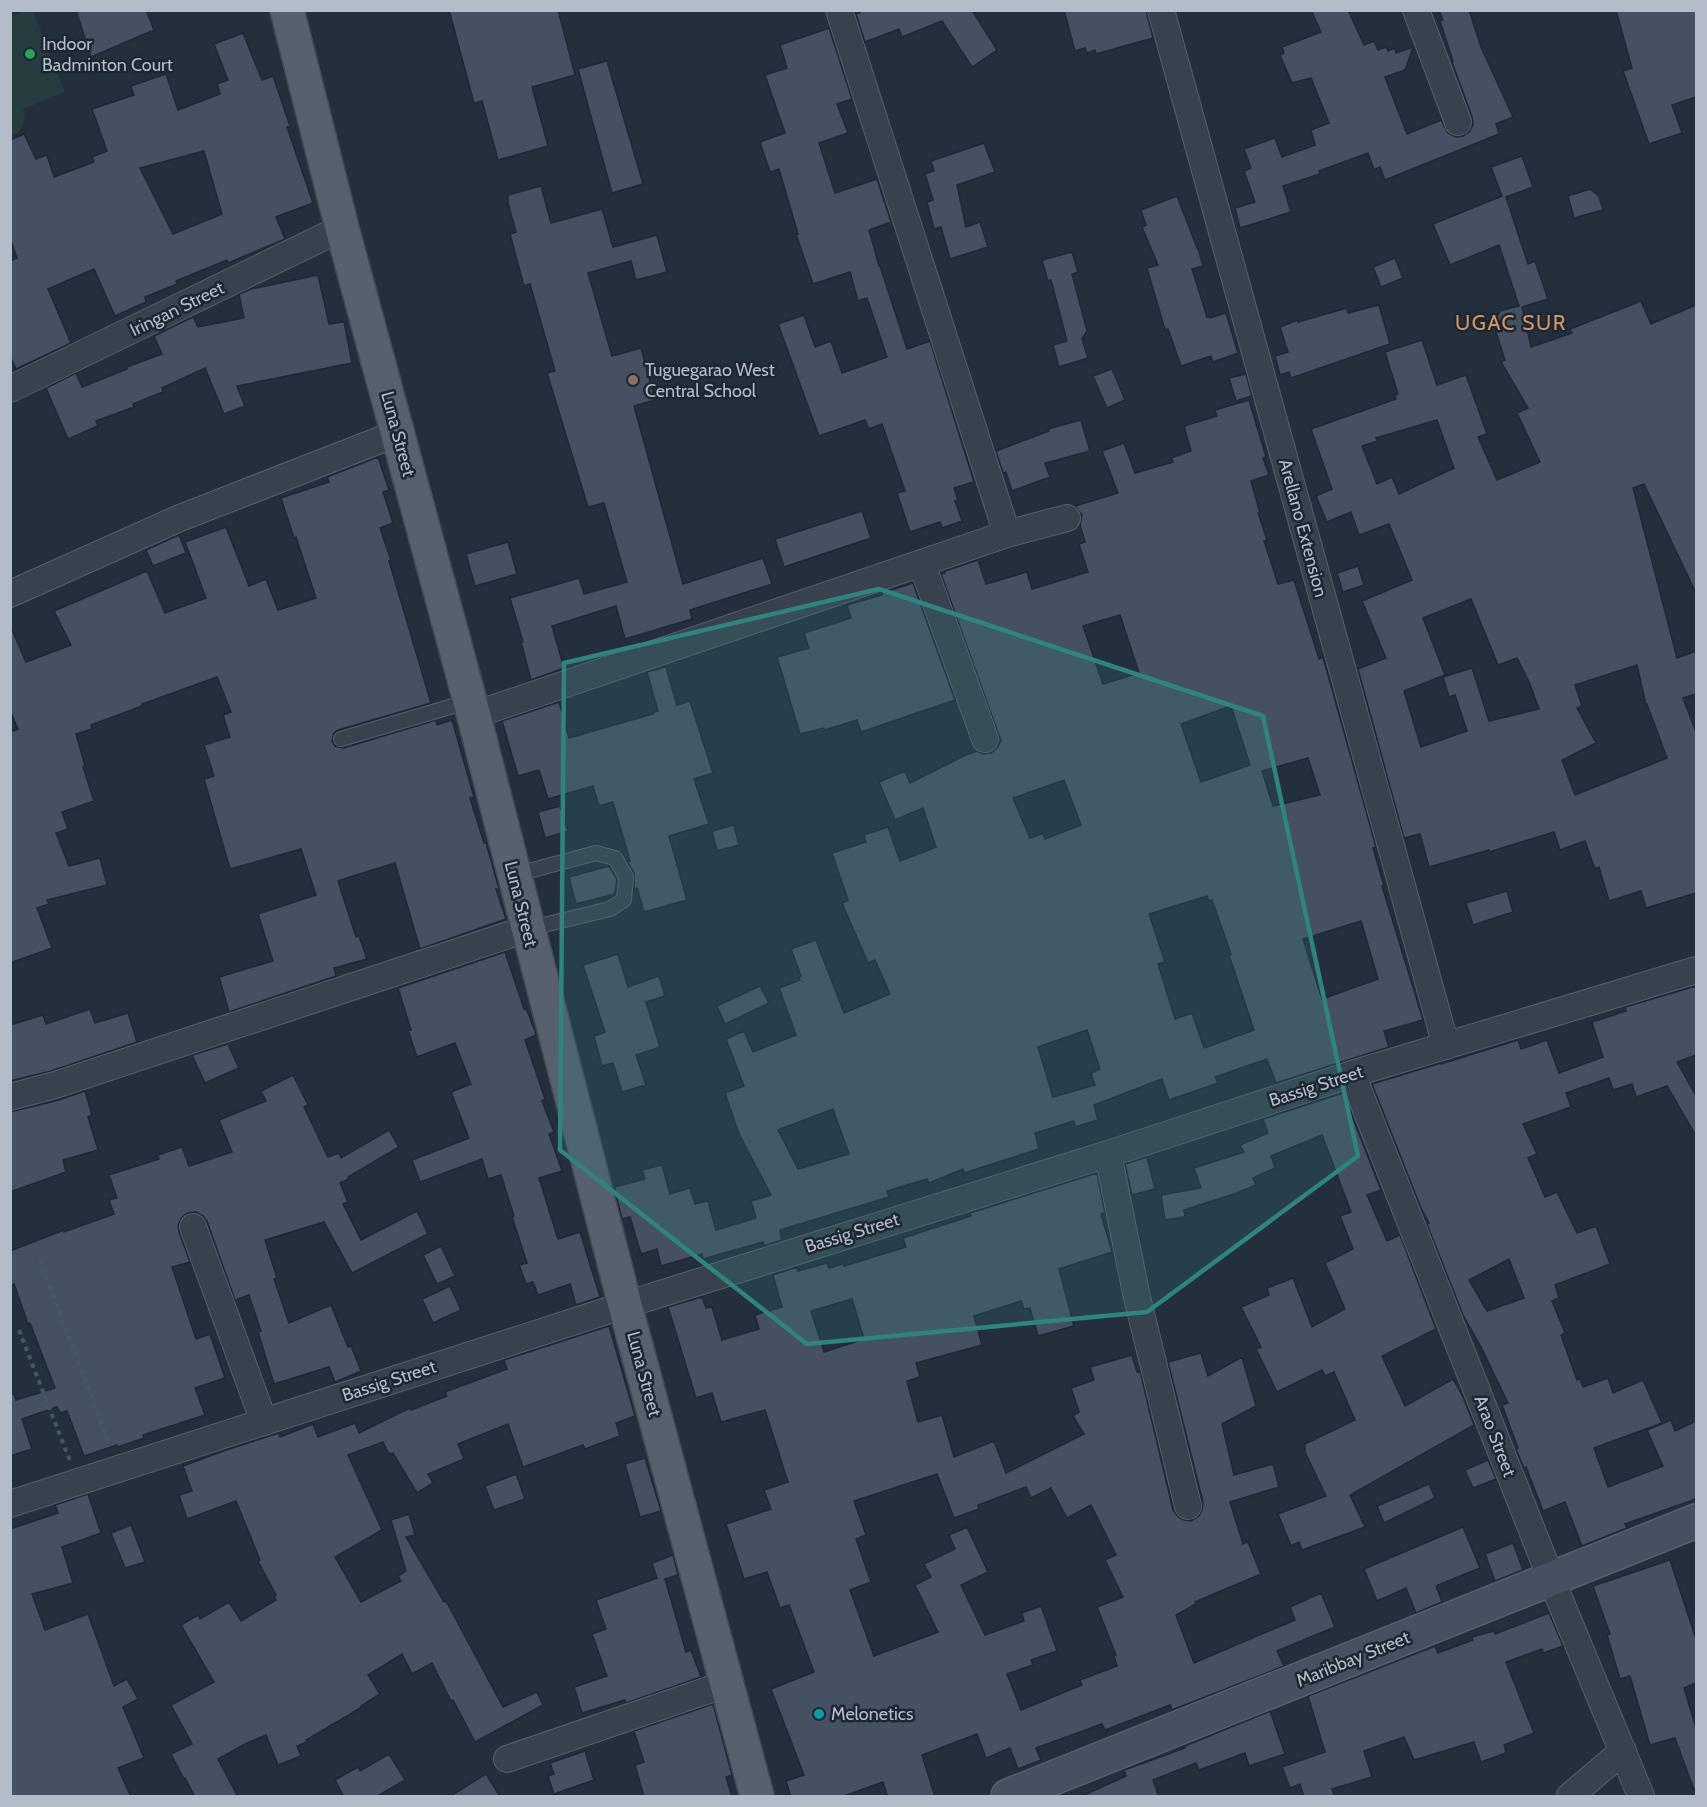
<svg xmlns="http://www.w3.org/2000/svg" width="1707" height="1807" font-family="Cabin,sans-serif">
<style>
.green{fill:#263c3f}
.building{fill:#455162;stroke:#1f2835;stroke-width:1.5;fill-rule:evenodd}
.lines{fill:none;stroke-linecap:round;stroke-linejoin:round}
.lane-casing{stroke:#565f6c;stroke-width:16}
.street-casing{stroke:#565f6c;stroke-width:28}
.secondary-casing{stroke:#565f6c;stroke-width:36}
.primary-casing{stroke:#414a57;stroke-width:36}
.path{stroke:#44595c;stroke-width:4;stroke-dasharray:4.5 4.5;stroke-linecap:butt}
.lane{stroke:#38414e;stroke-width:14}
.street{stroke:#38414e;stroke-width:26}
.secondary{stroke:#465061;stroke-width:33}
.primary{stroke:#56606e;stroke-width:33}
.marked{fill:#308480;fill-opacity:0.2;stroke:#308480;stroke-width:4.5;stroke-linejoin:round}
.leisure-dot{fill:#2e9e5b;stroke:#1d2633;stroke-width:2}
.education-dot{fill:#8d6e63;stroke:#1d2633;stroke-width:2}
.culture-dot{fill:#0f9aa8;stroke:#1d2633;stroke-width:2}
.labels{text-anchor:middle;stroke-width:5;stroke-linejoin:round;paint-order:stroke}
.poi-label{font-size:18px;fill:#b4bcc9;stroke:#1d2633;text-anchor:start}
.street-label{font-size:18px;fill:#b4bcc9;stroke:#1d2633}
.quarter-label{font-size:21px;letter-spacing:1.5px;fill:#d59563;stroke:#1d2633}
</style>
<rect width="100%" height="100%" fill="#242f3e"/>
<path class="green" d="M26 11H33L65 92 23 109C27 120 23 132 11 137V17Z"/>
<g class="building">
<polygon points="76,10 146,10 154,30 91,57"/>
<polygon points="449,10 558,10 575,75 532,87 548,146 498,160 482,101 474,103"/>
<polygon points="865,10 972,10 997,50 972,67 942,21 902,37 899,29 865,42 856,14"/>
<polygon points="1064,10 1146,10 1153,38 1096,54 1095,50 1087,53 1085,48 1075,51"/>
<polygon points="1311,10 1348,10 1364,45 1374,41 1378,50 1386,47 1388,51 1395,48 1396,53 1413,47 1405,70 1385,77 1407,134 1441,120 1448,133 1456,137 1463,136 1469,132 1473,125 1472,117 1452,62 1453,61 1440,21 1443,20 1439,10 1469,10 1481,47 1513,117 1496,124 1499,134 1385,180 1380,167 1374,170 1368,153 1319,171 1320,174 1283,186 1291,212 1240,228 1235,208 1255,202 1244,171 1251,168 1244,149 1275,138 1282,157 1315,145 1311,130 1329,123 1311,78 1292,83 1280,55 1284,53 1282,47 1321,32"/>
<polygon points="1616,10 1696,10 1696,97 1672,105 1682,133 1649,144 1623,71 1632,68"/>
<polygon points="829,28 852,99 837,104 848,133 819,143 835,193 877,179 891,222 869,230 879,266 880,266 907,349 930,341 974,482 954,488 958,500 955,501 962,521 942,528 940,522 910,532 897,493 905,491 882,424 869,429 865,420 819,436 778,324 804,315 815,347 831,341 842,373 887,357 867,298 858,301 850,272 813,284 796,234 798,234 779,169 770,172 760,142 785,133 765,75 787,68 780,45"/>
<path d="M243 33 262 80 273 76 290 126 287 127 313 203 276 217 285 239 228 263 227 260 176 281 177 284 145 297 146 302 115 316 94 269 48 289 71 343 16 369 10 356V261L17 258 10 238V140L24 134 36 159 47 155 54 177 94 162 92 157 107 151 92 109 134 95 131 86 166 74 178 110 220 94 217 84 228 80 214 44ZM204 151 222 214 173 234 140 168Z"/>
<polygon points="607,61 643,184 612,193 578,69"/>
<polygon points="984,143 995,172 957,185 966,227 980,222 988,247 950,259 941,227 934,229 927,202 933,200 925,174 934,171 931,161"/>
<path d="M1522 156 1533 187 1506 197 1528 264 1535 261 1548 299 1522 307 1531 347 1572 333 1570 329 1641 301 1651 324 1696 305V593L1644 484 1633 488 1677 658 1696 651V694L1683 698 1696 732V893L1646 908 1641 891 1609 901 1599 867 1595 869 1585 841 1560 850 1554 832 1489 852V850L1429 867 1420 834 1404 838 1358 669 1386 658 1362 601 1412 580 1389 524 1359 535 1351 512 1327 522 1316 496 1332 489 1311 429 1396 399 1395 395 1398 394 1385 352 1422 340 1437 385 1466 375 1487 434 1478 437 1497 480 1540 462 1517 413 1528 408 1501 362 1505 360 1493 323 1500 311 1519 306 1499 245 1450 265 1433 224 1502 196 1491 167ZM1437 420 1454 468 1399 494 1392 477 1377 484 1362 446 1378 441 1376 438ZM1471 599 1498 665 1517 658 1530 684 1539 709 1489 721 1472 668 1443 677 1449 697 1455 695 1467 731 1421 747 1404 691 1445 675 1423 618ZM1637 665 1646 705 1647 704 1667 758 1575 795 1562 760 1596 743 1577 708 1582 706 1575 685Z"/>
<polygon points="541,186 551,223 602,209 613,247 657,235 667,272 636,280 631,261 588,273 612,356 641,348 655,400 634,406 683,584 763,558 772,584 690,610 692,619 625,639 616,606 552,626 564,668 531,680 521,642 523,642 510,598 579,578 584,594 627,582 604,503 588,507 547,373 555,371 530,284 524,286 510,234 516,232 508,203 508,195"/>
<polygon points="1590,189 1599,196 1603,210 1574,218 1568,196"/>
<polygon points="1177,196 1197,248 1198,248 1203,266 1192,269 1207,317 1209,317 1210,318 1226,313 1238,353 1213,362 1211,356 1181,366 1168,329 1165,330 1147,268 1158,265 1142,227 1146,225 1141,210"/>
<polygon points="1072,252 1078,272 1072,274 1087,331 1082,339 1088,358 1059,367 1053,345 1067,341 1051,280 1048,281 1042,260"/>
<polygon points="1395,258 1403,278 1381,287 1373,267"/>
<polygon points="318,275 329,324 344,322 352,363 237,386 245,406 224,414 205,368 162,388 163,392 133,404 134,407 96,421 98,426 68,439 46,388 76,373 82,387 127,369 127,367 162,354 154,336 193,317 198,327 244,318 239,294 251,289"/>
<polygon points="1379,305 1390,344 1291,378 1289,372 1280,375 1275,356 1288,352 1280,327 1298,320 1298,322 1347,308 1348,313"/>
<polygon points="1112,369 1125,400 1107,408 1093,376"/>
<polygon points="1246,374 1252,396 1236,401 1229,378"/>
<path d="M1249 400 1266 457 1263 458 1269 475 1251 481 1260 513H1258L1267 540 1264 541 1278 584 1294 580 1319 659 1323 657 1376 847 1373 848 1384 886H1382L1423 1020 1384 1031 1389 1047 1276 1083 1267 1059 1215 1077 1218 1083 1169 1100 1162 1079 1094 1105 1098 1120 1075 1127 1074 1121 1035 1133 1039 1149 964 1173 963 1169 929 1183 927 1179 887 1191 889 1197 780 1230 782 1240 764 1246 763 1242 703 1259 702 1254 661 1266 657 1249 641 1254 630 1217 622 1219 614 1187 645 1179 642 1170 662 1165 670 1194 690 1188 695 1204 708 1201 716 1230 756 1218 751 1201 771 1195 739 1134 725 1093 744 1086 726 1039 744 1031 753 1052 796 1035 779 988 800 980 799 977 801 976 791 949 816 940 844 1013 890 994 875 960 868 963 842 903 848 900 832 853 866 842 864 835 888 827 900 861 936 847 923 808 895 820 879 782 905 771 910 783 966 755 977 751 983 754 991 753 997 748 1001 741 941 574 945 573V571L978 560 986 584 1027 572 1032 589 1088 572 1079 544 1085 542 1080 525 1082 515 1075 506 1118 493 1102 451 1124 443 1135 473 1173 462 1171 458 1191 451 1184 426 1217 416 1215 410ZM1120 615 1139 673 1103 684 1083 626ZM1231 706 1250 765 1201 782 1181 724ZM1308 758 1320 795 1273 806 1262 771ZM1064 780 1081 825 1045 839 1043 833 1030 838 1013 798ZM1207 896 1209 901 1212 900 1231 954 1229 955 1254 1030 1204 1048 1192 1013 1175 1019 1158 964 1165 962 1149 914ZM1361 921 1378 979 1322 999 1303 939ZM1087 1030 1100 1069 1091 1073 1095 1085 1053 1097 1038 1047ZM833 1109 849 1154 798 1169 778 1130Z"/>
<polygon points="1081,420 1090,451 1045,463 1050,477 1012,491 1006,472 1003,473 996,451 1049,431 1048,429"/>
<polygon points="378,457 389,490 383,492 393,523 380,528 391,561 389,561 431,703 338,730 334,733 332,741 335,746 344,748 436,720 437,725 452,720 474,797 470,798 484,843 486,843 499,889 496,889 506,919 420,949 395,863 353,876 338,881 356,937 359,936 367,959 334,968 336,976 229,1012 219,977 273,961 258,914 316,895 301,849 230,869 204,779 214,776 204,745 230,737 223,715 231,712 217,677 142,704 142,706 91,725 92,729 76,734 85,766 83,767 94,801 62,812 68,829 56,833 69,866 100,858 107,885 47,900 49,904 37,908 52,948 10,963 10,732 18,729 10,710 10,625 26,662 71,645 54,611 147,571 165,613 206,598 185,542 226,527 249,586 266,579 278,610 316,598 296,537 294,538 281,498 329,482 327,477"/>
<polygon points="862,511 871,538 784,567 775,539"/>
<polygon points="179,535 186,553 153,566 146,550"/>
<polygon points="508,542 517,574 475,586 466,554"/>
<polygon points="1358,566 1364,585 1343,592 1337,573"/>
<polygon points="913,583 955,700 861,732 857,720 825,730 824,728 800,734 777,657 809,648 804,633 851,618 847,605 882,595 882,593"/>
<polygon points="666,667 677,705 690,701 713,773 694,779 709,824 669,836 687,900 644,912 637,888 634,889 634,873 627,861 630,861 613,802 599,806 593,786 548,799 539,770 518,776 502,721 559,702 569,738 653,714 652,713 658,711 647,672"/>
<polygon points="560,806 568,831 545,838 538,812"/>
<polygon points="734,825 739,845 717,851 712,831"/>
<polygon points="609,866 617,879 615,894 576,904 569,877"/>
<polygon points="1507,891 1513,912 1473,925 1466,903"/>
<polygon points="505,952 524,1009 526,1008 535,1031 536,1035 525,1040 545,1099 542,1101 554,1132 549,1134 562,1171 539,1178 558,1239 580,1232 600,1297 576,1305 570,1284 538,1295 533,1282 526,1284 519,1265 527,1263 512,1217 514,1216 501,1175 488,1179 482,1159 420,1182 412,1160 469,1138 451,1092 471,1084 455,1043 417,1057 408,1030 411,1030 398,988"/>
<polygon points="618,954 628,987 659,976 665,996 646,1002 660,1047 636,1055 646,1085 622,1092 613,1063 602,1066 594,1036 605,1032 583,965"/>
<polygon points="760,986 769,1003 725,1024 717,1006"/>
<path d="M1696 986V1055L1677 1062 1696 1096V1136L1667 1086 1636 1097 1632 1084 1613 1090 1609 1078 1566 1093 1571 1107 1523 1124 1537 1154 1528 1158 1545 1197 1557 1192 1577 1233 1596 1226 1610 1264 1555 1285 1559 1298 1552 1301 1565 1333 1561 1335 1577 1380 1580 1379 1583 1387 1608 1378 1613 1393 1643 1380 1662 1423 1594 1448 1608 1487 1663 1466 1647 1430 1671 1420 1675 1431 1696 1421V1499L1625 1524 1627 1528 1582 1546 1565 1502 1543 1511 1526 1467 1524 1468 1516 1449 1518 1448 1502 1405 1508 1403 1481 1347 1463 1315 1427 1224 1429 1223 1421 1208 1372 1084 1441 1063V1064L1518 1040 1521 1049 1547 1040 1559 1073 1603 1057 1592 1022 1626 1011 1625 1007ZM1509 1259 1524 1298 1487 1311 1469 1280Z"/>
<polygon points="90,1009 95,1023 128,1013 137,1042 51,1071 10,1081 10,1025 43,1015 46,1024"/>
<polygon points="228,1044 239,1068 205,1083 192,1055"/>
<polygon points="293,1075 308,1105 304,1107 328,1157 339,1153 341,1158 389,1130 399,1147 348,1177 349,1179 340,1183 348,1202 343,1204 361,1240 417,1211 428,1234 352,1273 324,1222 265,1240 277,1278 274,1279 289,1323 331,1305 348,1347 351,1346 361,1371 335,1382 329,1367 274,1384 258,1332 261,1331 249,1295 235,1300 207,1221 203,1216 196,1212 188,1213 182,1217 178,1225 179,1232 190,1262 172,1267 196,1339 210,1334 225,1378 195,1388 205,1415 143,1435 144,1438 118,1447 117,1445 84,1456 67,1411 60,1413 57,1407 22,1419 32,1449 10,1456 10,1395 14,1394 16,1400 55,1388 30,1323 28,1324 14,1284 10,1285 10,1251 64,1230 64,1232 114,1214 109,1200 117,1198 109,1175 159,1159 158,1155 182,1147 189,1166 232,1152 219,1120 266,1101 261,1091"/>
<polygon points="85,1091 92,1115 88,1117 98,1150 63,1160 66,1172 10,1192 10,1112 59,1100"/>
<polygon points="1343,1093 1381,1190 1367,1195 1387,1241 1400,1235 1436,1329 1382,1356 1405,1406 1453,1379 1463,1397 1474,1425 1350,1495 1365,1527 1302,1550 1299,1542 1291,1546 1278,1514 1326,1496 1305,1452 1305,1444 1355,1420 1334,1372 1325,1376 1322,1370 1277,1392 1256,1349 1261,1347 1241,1307 1269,1295 1267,1288 1293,1278 1312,1327 1345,1309 1325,1263 1353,1249 1340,1216 1351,1212 1322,1135 1271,1156 1275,1168 1253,1178 1256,1185 1237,1193 1184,1210 1185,1217 1165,1220 1161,1195 1201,1188 1194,1168 1244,1152 1240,1145 1268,1133 1263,1119"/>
<polygon points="1147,1157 1155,1189 1132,1195 1125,1164"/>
<path d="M1097 1173 1105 1213 1101 1214 1112 1252 1059 1269 1074 1326 1038 1336 1030 1308 1024 1309 1021 1301 974 1316 982 1345 916 1363 920 1377 907 1381 918 1422 942 1415 954 1457 994 1441 1006 1473 1084 1434 1073 1416 1079 1412 1071 1388 1094 1380 1090 1367 1132 1355 1137 1372 1140 1371 1173 1510 1178 1517 1184 1520 1191 1521 1199 1516 1202 1510 1203 1502 1168 1362 1201 1353 1208 1376 1242 1357 1256 1406 1222 1424 1234 1475 1273 1464 1279 1487 1230 1502 1243 1544 1248 1542 1261 1574 1195 1602 1196 1604 1176 1615 1194 1663 1295 1620 1290 1607 1321 1593 1335 1627 1277 1651 1284 1666 1172 1710 1170 1705 1105 1730 1102 1724 1036 1748 1041 1760 1018 1769 1010 1748 986 1758 977 1734 922 1755 935 1797H888L883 1782 841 1797H791L786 1781 804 1775 771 1689 814 1672 789 1605 780 1608 767 1572 744 1579 726 1524 771 1509 764 1490 788 1482 765 1410 721 1422 712 1393 696 1398 668 1307 702 1297 706 1308 712 1307 722 1340 759 1329 755 1315 782 1307 773 1275 797 1267 798 1271 827 1263 829 1268 843 1264 844 1266 906 1247 903 1238 971 1216 970 1213ZM852 1299 864 1339 824 1352 811 1311ZM937 1474 954 1518 979 1509 978 1505 1026 1487 1031 1498 1051 1488 1067 1518 1091 1505 1116 1555 1105 1560 1123 1597 1097 1607 1116 1655 1114 1656 1117 1666 1080 1680 1082 1685 1021 1710 1007 1674 1033 1665 1031 1660 1057 1651 1041 1606 1022 1613 1024 1621 985 1635 961 1585 988 1572 967 1527 949 1535 955 1549 924 1564 931 1577 915 1585 938 1632 874 1656 850 1590 871 1582 856 1539 866 1535 854 1501Z"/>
<polygon points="441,1246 455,1276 437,1284 423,1255"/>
<polygon points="450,1286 461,1310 433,1323 422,1299"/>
<polygon points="609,1326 635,1416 616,1423 620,1436 585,1449 583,1445 523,1467 508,1424 458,1444 464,1459 428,1474 433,1483 417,1493 393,1453 389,1454 383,1442 348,1455 382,1530 335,1557 361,1602 401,1581 398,1576 406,1571 391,1520 409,1514 415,1535 406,1537 444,1602 446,1601 503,1707 537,1692 543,1705 475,1742 453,1700 451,1701 432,1663 412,1674 402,1654 368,1675 380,1694 361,1706 362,1707 306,1740 307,1742 297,1746 301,1756 278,1765 266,1735 245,1744 218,1759 238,1797 195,1797 185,1778 184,1779 171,1754 192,1744 171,1705 214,1682 181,1625 198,1615 200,1619 229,1602 241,1621 276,1600 274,1596 276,1595 258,1561 260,1560 236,1501 187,1519 179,1495 192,1491 183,1466 226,1450 279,1433 280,1437 313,1424 318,1437 355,1423 359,1433 410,1408 411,1410 447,1396 445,1392 507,1369 504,1360"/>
<polygon points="645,1458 661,1511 640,1517 625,1464"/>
<polygon points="1488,1460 1496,1479 1473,1488 1465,1470"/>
<polygon points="516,1474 525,1499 494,1510 485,1486"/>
<polygon points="1429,1484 1435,1498 1384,1523 1377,1506"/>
<polygon points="88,1494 101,1533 62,1547 73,1583 32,1594 45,1630 88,1614 114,1686 127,1679 138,1699 123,1707 144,1758 118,1768 131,1797 10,1797 10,1529 58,1513 55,1505"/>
<polygon points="131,1525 145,1562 125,1568 111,1533"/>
<polygon points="1463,1527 1480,1568 1436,1586 1442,1602 1416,1613 1406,1588 1377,1601 1364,1569"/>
<polygon points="1513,1543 1523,1570 1495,1581 1485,1554"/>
<polygon points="673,1555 678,1575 665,1579 686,1652 691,1650 701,1677 626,1703 625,1700 582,1713 574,1687 607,1676 592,1634 606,1629 596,1600 657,1578 652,1563"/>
<polygon points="1670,1560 1696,1639 1696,1683 1684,1688 1696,1728 1696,1789 1694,1790 1675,1738 1650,1745 1630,1676 1620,1679 1607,1635 1610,1634 1593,1586"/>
<polygon points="1549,1613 1563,1646 1543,1653 1542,1649 1506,1662 1534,1733 1504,1745 1506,1753 1481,1762 1474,1742 1414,1760 1404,1737 1364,1751 1372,1777 1332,1789 1335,1797 1304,1797 1300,1784 1290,1788 1282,1767 1325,1752 1308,1696 1435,1646 1438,1653 1473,1640 1472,1637 1494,1631 1495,1634"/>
<polygon points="713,1704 732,1775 726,1777 732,1797 644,1797 635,1765 644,1762 634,1731"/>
<polygon points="1270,1711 1285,1754 1249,1766 1245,1753 1199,1770 1196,1763 1153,1780 1159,1797 1080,1797 1126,1776 1124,1770 1185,1748 1185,1746"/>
<polygon points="585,1751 594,1780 554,1794 548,1776 554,1774 550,1763"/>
<polygon points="389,1754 405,1780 376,1797 344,1797 335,1780 358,1767 360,1771"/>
<polygon points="486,1774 500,1797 449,1797"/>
</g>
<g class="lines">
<defs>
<g id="lane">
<polyline points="341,739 470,701"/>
<polyline points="514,875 596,853 615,858 626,877 624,900 610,909 527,929"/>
</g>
<g id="street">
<polyline points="839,10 1007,534"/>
<polyline points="1161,10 1446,1046"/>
<polyline points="1416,10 1458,122"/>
<polyline points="10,389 342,228"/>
<polyline points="922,564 985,739"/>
<polyline points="10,594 180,518 398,433"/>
<polyline points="474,715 1007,534 1067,518"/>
<polyline points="1352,1074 1552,1581 1641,1796"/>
<polyline points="10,1097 55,1085 527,929"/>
<polyline points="1108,1154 1136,1293 1188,1506"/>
<polyline points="193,1227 264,1422"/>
<polyline points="10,1504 625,1305 1108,1154 1352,1074 1696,970"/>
<polyline points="507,1759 726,1684"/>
<polyline points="1570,1796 1623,1751"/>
</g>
<polyline id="secondary" points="1008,1796 1696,1521"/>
<polyline id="primary" points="287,10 342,228 470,701 625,1305 757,1796"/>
</defs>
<use href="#lane" class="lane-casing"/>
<use href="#street" class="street-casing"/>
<use href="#secondary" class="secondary-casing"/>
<use href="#primary" class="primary-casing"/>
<g class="path">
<polyline points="40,1260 110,1446"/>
<polyline points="19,1330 70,1461"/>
</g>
<use href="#lane" class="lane"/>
<use href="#street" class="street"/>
<use href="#secondary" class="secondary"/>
<use href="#primary" class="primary"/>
</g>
<path class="marked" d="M879 589 1263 716 1358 1156 1147 1312 807 1344 560 1150 564 663Z"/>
<circle class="leisure-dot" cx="30" cy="54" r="6"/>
<circle class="education-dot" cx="633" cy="380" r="6"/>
<circle class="culture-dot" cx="819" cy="1714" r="6"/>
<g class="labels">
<g class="poi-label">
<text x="42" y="50">Indoor<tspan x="42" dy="21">Badminton Court</tspan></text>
<text x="645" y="376">Tuguegarao West<tspan x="645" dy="21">Central School</tspan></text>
<text x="831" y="1720">Melonetics</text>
</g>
<g class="street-label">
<text transform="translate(177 309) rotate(-26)" y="6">Iringan Street</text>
<text transform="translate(398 434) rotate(75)" y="6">Luna Street</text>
<text transform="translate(1303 528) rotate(75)" y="6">Arellano Extension</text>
<text transform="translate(521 904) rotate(76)" y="6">Luna Street</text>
<text transform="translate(1316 1086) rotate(-18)" y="6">Bassig Street</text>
<text transform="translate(852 1233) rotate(-17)" y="6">Bassig Street</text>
<text transform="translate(644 1374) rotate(75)" y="6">Luna Street</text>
<text transform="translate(389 1381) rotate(-18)" y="6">Bassig Street</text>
<text transform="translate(1495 1436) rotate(69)" y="6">Arao Street</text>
<text transform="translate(1353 1659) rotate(-22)" y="6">Maribbay Street</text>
</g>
<g class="quarter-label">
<text x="1511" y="330">UGAC SUR</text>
</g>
</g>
<rect width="1707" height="1807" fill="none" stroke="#b4bcc9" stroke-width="24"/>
</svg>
